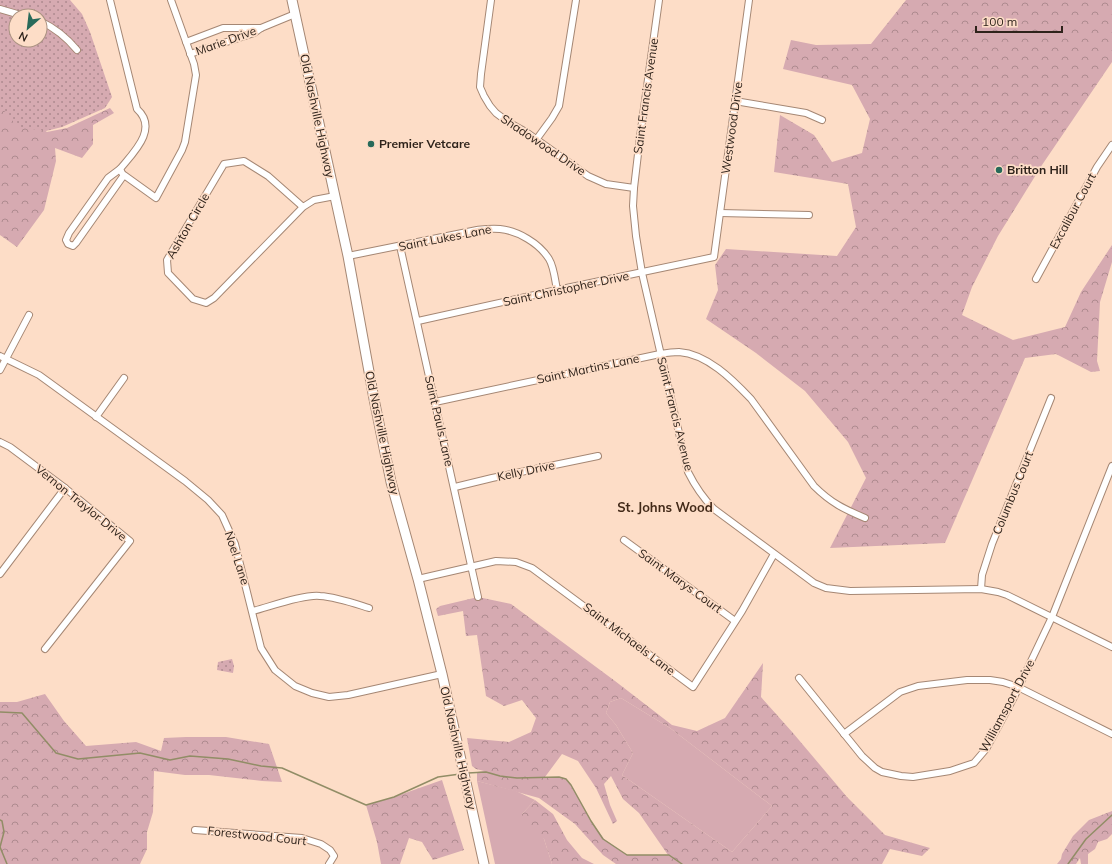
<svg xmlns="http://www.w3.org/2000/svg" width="1112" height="864" font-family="Mulish,sans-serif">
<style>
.grass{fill:#d6aab1}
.forest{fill:url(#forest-crowns);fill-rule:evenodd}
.park{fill:url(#park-dots);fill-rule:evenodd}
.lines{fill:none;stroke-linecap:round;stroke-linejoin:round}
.stream{stroke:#918d66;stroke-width:1.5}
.minor-casing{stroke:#a58774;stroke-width:8}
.secondary-casing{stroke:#a58774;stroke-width:11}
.minor{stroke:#fff;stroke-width:6}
.secondary{stroke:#fff;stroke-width:9}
.poi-dot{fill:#286a5a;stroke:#fdddc7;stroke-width:1.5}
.labels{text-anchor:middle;stroke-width:3.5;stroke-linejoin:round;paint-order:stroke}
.street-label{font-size:12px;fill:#2f231b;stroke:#fdddc7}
.poi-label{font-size:12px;font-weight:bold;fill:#2f231b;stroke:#fdddc7;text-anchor:start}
.neighbourhood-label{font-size:13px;font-weight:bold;fill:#422918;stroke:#fdddc7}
</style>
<defs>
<pattern id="forest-crowns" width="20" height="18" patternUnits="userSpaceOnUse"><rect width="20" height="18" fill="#d6aab1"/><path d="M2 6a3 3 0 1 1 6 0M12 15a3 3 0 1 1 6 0" fill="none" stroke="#ae8a8f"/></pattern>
<pattern id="park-dots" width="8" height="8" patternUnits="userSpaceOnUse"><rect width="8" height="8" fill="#d6aab1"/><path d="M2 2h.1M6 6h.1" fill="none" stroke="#ae8a8f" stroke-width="1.8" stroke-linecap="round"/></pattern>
</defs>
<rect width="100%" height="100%" fill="#fdddc7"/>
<g class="grass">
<polygon points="621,698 670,728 772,806 732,852 622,775 633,753 616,725 606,713 610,702"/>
<polygon points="477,781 516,791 535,800 522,814 544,839 552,864 495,864"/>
</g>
<g class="forest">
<polygon points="906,0 1112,0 1112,62 1042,165 998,236 972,287 962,315 1013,340 1065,327 1081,292 1112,245 1112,262 1100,302 1097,361 1100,371 1091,372 1056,354 1025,358 945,543 830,548 866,478 848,442 805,391 756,353 706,319 718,290 715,265 726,249 837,256 856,227 848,184 774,172 780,115 814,135 832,162 862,153 870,119 852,85 783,69 791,40 816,45 871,44"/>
<polygon points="0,98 47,132 67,128 110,108 114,113 93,125 93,144 82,158 55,148 56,161 44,210 17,247 0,235"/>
<path d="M478 597 511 604 615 681 672 725 697 731 725 718 763 663 761 697 793 733 847 797 885 835 930 848 922 856 890 849 882 864H616L603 855 575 824 539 798 477 781V772L484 771 476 769 472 766 467 738 509 742 531 732 536 718 522 700 504 706 486 696 477 635 466 636 463 611 438 616 436 609 440 606ZM621 698 670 728 772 806 732 852 622 775 633 753 616 725 606 713 610 702ZM562 754 578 761 596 788 613 824 617 821 610 805 604 784 611 776 623 799 639 813 668 855H627L604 839 591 821 571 785 566 779 559 777H545Z"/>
<polygon points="45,694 64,721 86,746 136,742 161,751 164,738 186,737 226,737 269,744 282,782 262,781 209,775 185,775 154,771 153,812 147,832 147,849 140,864 0,864 0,702 17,702"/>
<polygon points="442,780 464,850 433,860 422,842 409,838 400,864 381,864 377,842 366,805 394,797"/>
<polygon points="535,800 553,814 567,840 582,858 594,864 552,864 544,839 524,828 522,814"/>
<polygon points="1112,811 1112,834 1107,839 1098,842 1095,849 1088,854 1088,864 1081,864 1080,858 1076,864 1057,864 1061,859 1062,854 1073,836 1089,820"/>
</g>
<g class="park">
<path d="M0 0H70L82 14 90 32 112 97 105 108 62 127 46 131 18 127 3 109H0ZM16 16H40V40H16Z"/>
<polygon points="232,659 234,666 233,673 217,670 218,662"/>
</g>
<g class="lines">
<g class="stream">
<polyline points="0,712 22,713 56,753 78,759 140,753 170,760 190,756 228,759 261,766 282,768 366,805 394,797 438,777 460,774"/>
<polyline points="468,773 486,772 500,776 517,778 559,777 566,779 571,785 591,821 603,839 627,855 669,855 682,864"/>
<polyline points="0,820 2,821 4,832 0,847 7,864"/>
<polyline points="1068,864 1086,839 1112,815"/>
</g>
<defs>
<g id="minor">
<path d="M110 0 137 109C159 129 133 153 120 169L122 173"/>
<polyline points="491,0 481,74 480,87 484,96 490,106 496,113 508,122 526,132 588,176 606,184 634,188"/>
<path d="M659 0 640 137 634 188 633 206 636 236 642 273 688 472C695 486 703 498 714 509L814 583 826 588 850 591 981 589 998 592 1007 595 1112 647"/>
<polyline points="0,9 24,16"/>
<path d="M40 21C55 28 67 38 77 50"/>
<polyline points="186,42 223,28 261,28"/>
<polyline points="190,54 254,33 261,28 295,14"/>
<polyline points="735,101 806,113 822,120"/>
<polyline points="536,140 552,118 559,106 576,0"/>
<polyline points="120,169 108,178 69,233 66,240 68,244 73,246 76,243 124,175 156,198 182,150 185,142 196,75 194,64 171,0"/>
<polyline points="303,207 268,176 244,161 224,164 167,260 168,273 193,299 206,303 214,298 303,207 314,200 335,196"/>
<polyline points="720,213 809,215"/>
<polyline points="400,246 478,597"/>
<path d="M348 256 477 230C485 229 492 228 500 229 518 231 539 243 549 259 554 267 555 280 557 290"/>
<polyline points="1036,279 1097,167 1112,145"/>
<polyline points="418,321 557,290 714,257 749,0"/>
<polyline points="0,356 39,375 185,481 208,500 222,515 235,544 261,648 275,670 295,686 312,693 329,697 348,695 442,674"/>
<polyline points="0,370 29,315"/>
<path d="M435 402 660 354C666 353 673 352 679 352 707 354 732 379 751 399L814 486C831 503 844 509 865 518"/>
<polyline points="96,417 124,378"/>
<polyline points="0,442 10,447 65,488 130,541 45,649"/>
<polyline points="455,487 492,478 598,456"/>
<polyline points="624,540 735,621"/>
<polyline points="0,574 65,488"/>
<polyline points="418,579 496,561 516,562 532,568 693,687 742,611 774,554"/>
<polyline points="981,589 982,575 992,544 1051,398"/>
<path d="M253 611C269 607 304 594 320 596 336 597 353 603 369 608"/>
<polyline points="799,678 862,756 875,768 882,772 901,776 913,777 950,771 974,763 986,749 1014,697 1052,617 1112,466"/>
<polyline points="844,734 900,692 918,686 967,680 990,680 1003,682 1018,687 1112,734"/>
<polyline points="195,830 302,838 321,844 330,850 334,856 329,864"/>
</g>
<polyline id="secondary" points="292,0 348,256 374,399 391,482 418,579 442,674 484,864"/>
</defs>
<use href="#minor" class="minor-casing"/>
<use href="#secondary" class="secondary-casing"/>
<use href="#minor" class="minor"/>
<use href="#secondary" class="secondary"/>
</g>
<g class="poi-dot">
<circle cx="371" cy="144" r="4"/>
<circle cx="999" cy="170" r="4"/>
</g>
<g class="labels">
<g class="street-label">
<text transform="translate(226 41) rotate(-20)" y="4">Marie Drive</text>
<text transform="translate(646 96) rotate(-82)" y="4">Saint Francis Avenue</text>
<text transform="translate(317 116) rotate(78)" y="4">Old Nashville Highway</text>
<text transform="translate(732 128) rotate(-82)" y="4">Westwood Drive</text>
<text transform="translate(543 145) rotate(34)" y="4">Shadowood Drive</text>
<text transform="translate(1073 211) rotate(-62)" y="4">Excalibur Court</text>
<text transform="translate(188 226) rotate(-60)" y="4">Ashton Circle</text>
<text transform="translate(445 238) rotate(-11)" y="4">Saint Lukes Lane</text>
<text transform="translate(566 289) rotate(-12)" y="4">Saint Christopher Drive</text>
<text transform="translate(588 369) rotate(-12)" y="4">Saint Martins Lane</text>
<text transform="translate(675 414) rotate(76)" y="4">Saint Francis Avenue</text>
<text transform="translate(439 421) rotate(77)" y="4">Saint Pauls Lane</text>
<text transform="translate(382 433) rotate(78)" y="4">Old Nashville Highway</text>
<text transform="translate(526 471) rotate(-12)" y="4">Kelly Drive</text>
<text transform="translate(1013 493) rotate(-68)" y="4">Columbus Court</text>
<text transform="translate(81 503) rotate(39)" y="4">Vernon Traylor Drive</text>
<text transform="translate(237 558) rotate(72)" y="4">Noel Lane</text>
<text transform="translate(680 581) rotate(36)" y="4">Saint Marys Court</text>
<text transform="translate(629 639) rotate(37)" y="4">Saint Michaels Lane</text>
<text transform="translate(1007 706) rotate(-62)" y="4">Williamsport Drive</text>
<text transform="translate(458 748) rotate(77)" y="4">Old Nashville Highway</text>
<text transform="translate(257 836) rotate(6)" y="4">Forestwood Court</text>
</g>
<g class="poi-label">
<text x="379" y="148">Premier Vetcare</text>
<text x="1007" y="174">Britton Hill</text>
</g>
<g class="neighbourhood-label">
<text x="665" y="512">St. Johns Wood</text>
</g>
</g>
<g transform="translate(28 28) rotate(208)"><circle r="19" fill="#fdddc7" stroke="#ab9382"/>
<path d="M0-3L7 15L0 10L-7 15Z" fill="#286a5a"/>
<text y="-6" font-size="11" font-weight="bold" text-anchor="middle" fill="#2f231b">N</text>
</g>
<path d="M976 26v6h86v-6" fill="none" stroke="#2f231b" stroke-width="2"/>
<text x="982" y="26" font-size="12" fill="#2f231b" stroke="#fdddc7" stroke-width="3" paint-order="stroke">100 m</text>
</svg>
